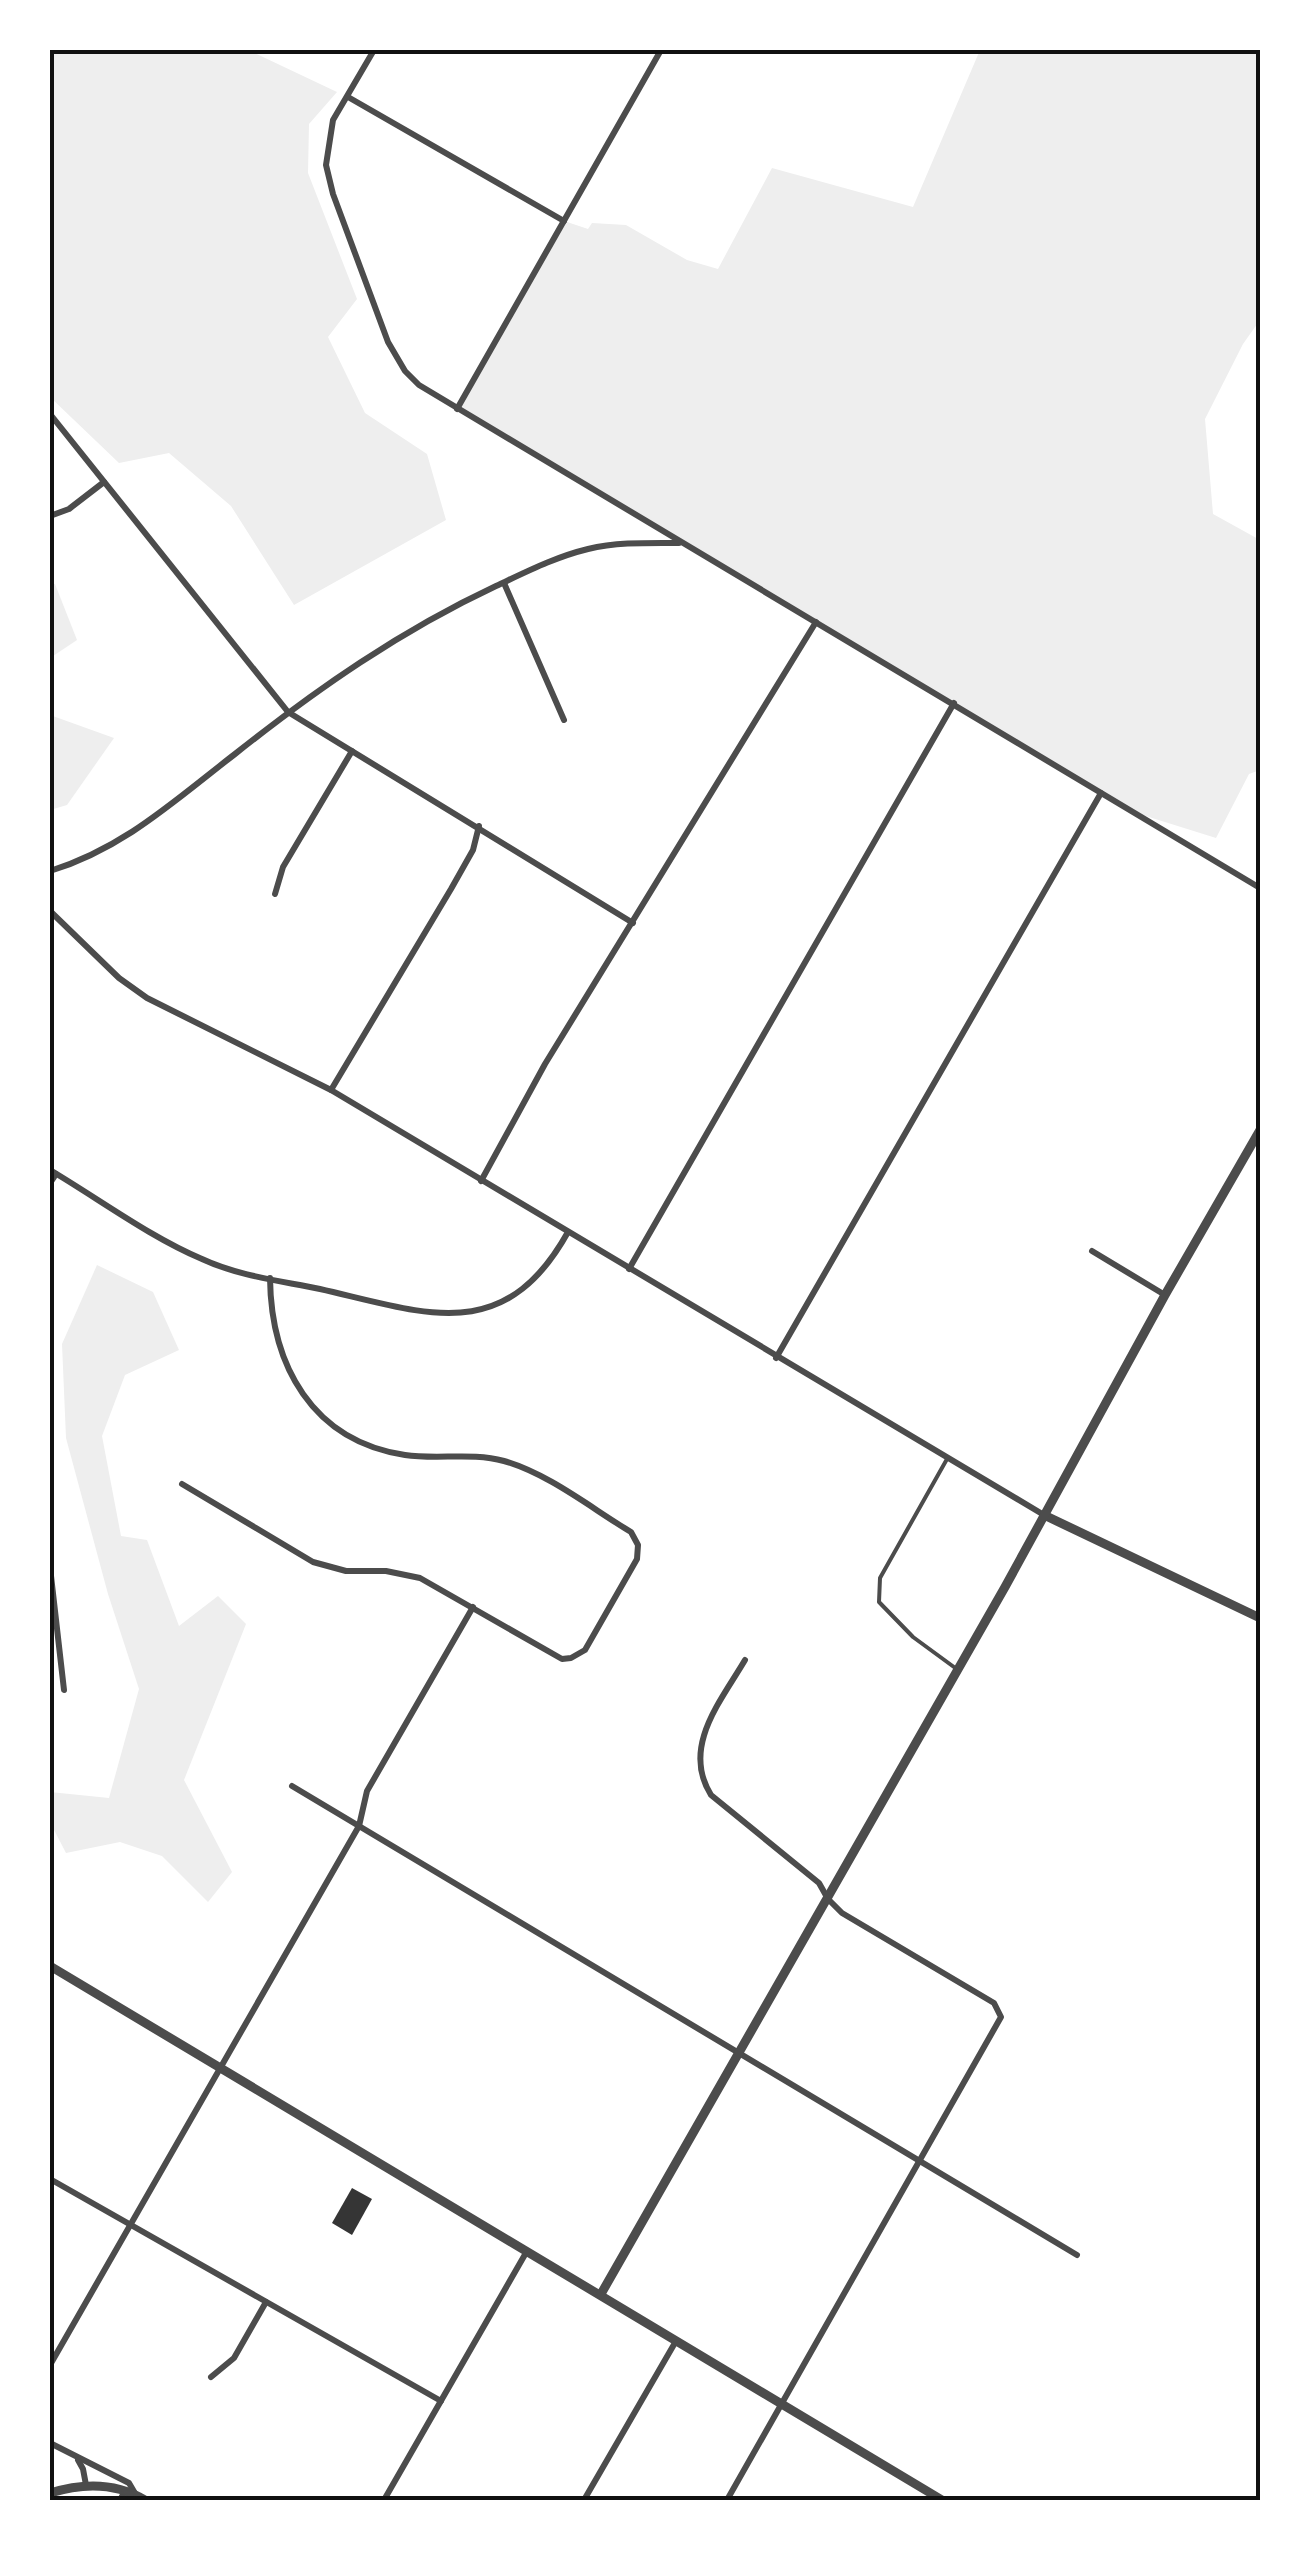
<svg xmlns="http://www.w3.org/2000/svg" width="1310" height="2550" font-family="Jost,sans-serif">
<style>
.green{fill:#eee}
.building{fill:#353535}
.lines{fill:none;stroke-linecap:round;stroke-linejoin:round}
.service{stroke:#4c4c4c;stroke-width:4}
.minor{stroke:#4c4c4c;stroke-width:6}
.tertiary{stroke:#4c4c4c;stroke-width:9}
.neatline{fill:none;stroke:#111;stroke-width:4}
</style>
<rect width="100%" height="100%" fill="#fff"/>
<g class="green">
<polygon points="50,50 248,50 337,92 309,124 308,173 357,299 328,337 365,413 427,454 446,520 294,605 231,506 169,453 119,463 50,397"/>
<polygon points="980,50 1250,50 1260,55 1260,320 1243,344 1205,419 1213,514 1260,540 1260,770 1249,774 1216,838 1133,812 456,410 564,221 588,229 592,223 626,225 687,260 718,269 772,168 913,207"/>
<polygon points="50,583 55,584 77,640 50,658"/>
<polygon points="50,715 114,738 67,805 50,810"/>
<polygon points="97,1265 153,1292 179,1350 125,1375 102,1436 121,1536 147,1540 179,1626 218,1596 246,1624 184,1780 232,1872 208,1902 162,1856 120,1842 66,1853 50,1822 50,1792 109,1798 139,1689 108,1594 66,1438 62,1344"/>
</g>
<polygon class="building" points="352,2188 372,2199 352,2235 332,2223"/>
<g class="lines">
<polyline class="service" points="947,1459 880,1578 879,1602 913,1637 958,1670"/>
<g class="minor">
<polyline points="374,50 333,120 326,165 333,194 388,342 405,371 419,385 1260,888"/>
<polyline points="348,97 564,221"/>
<polyline points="457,409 661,50"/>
<polyline points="50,414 288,712 633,923"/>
<polyline points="50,516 69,509 104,482"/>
<polyline points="504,583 564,720"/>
<path d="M50 871C124 848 174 801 235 754 317 689 400 631 496 586 526 572 555 557 588 549 617 542 648 543 679 543"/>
<polyline points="275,894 283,867 352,751"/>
<polyline points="50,911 119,978 147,998 331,1090 1044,1515"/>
<polyline points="331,1090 451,889 473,850 479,826"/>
<path d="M50 1170C99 1199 150 1237 202 1259 238 1276 282 1281 320 1289 425 1313 504 1347 568 1232"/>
<polyline points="481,1181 545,1064 816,622"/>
<polyline points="50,1183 56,1174"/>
<polyline points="1092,1251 1165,1295"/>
<polyline points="629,1269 954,703"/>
<polyline points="776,1358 1101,793"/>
<path d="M182 1484 313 1562 346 1571H386L420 1578 562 1659 571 1658 585 1650 637 1559 638 1545 631 1532C591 1508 549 1474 504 1461 471 1452 438 1460 405 1455 312 1441 271 1365 270 1278"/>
<polyline points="50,1567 64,1690"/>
<polyline points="292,1786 1077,2255"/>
<polyline points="50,2179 441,2401"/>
<polyline points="50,2365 359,1826 367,1791 473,1607"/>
<polyline points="211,2377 234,2358 266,2302"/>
<polyline points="50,2443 129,2483 136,2495"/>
<polyline points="78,2460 83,2469 86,2485"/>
<polyline points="120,2500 125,2491"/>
<polyline points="384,2500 527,2251"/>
<polyline points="584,2500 676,2341"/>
<path d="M727 2500 1001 2017 994 2003 842 1913 828 1899 819 1883 711 1795C681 1747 721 1701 745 1660"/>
</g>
<g class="tertiary">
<polyline points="1044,1515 1260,1618"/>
<polyline points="50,1966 942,2500"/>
<polyline points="601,2294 1005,1587 1165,1295 1260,1130"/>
<path d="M50 2493C82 2483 115 2482 145 2500"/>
</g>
</g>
<rect width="1310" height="2550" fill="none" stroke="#ffffff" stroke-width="105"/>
<rect x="52" y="52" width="1206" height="2446" class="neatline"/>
</svg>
